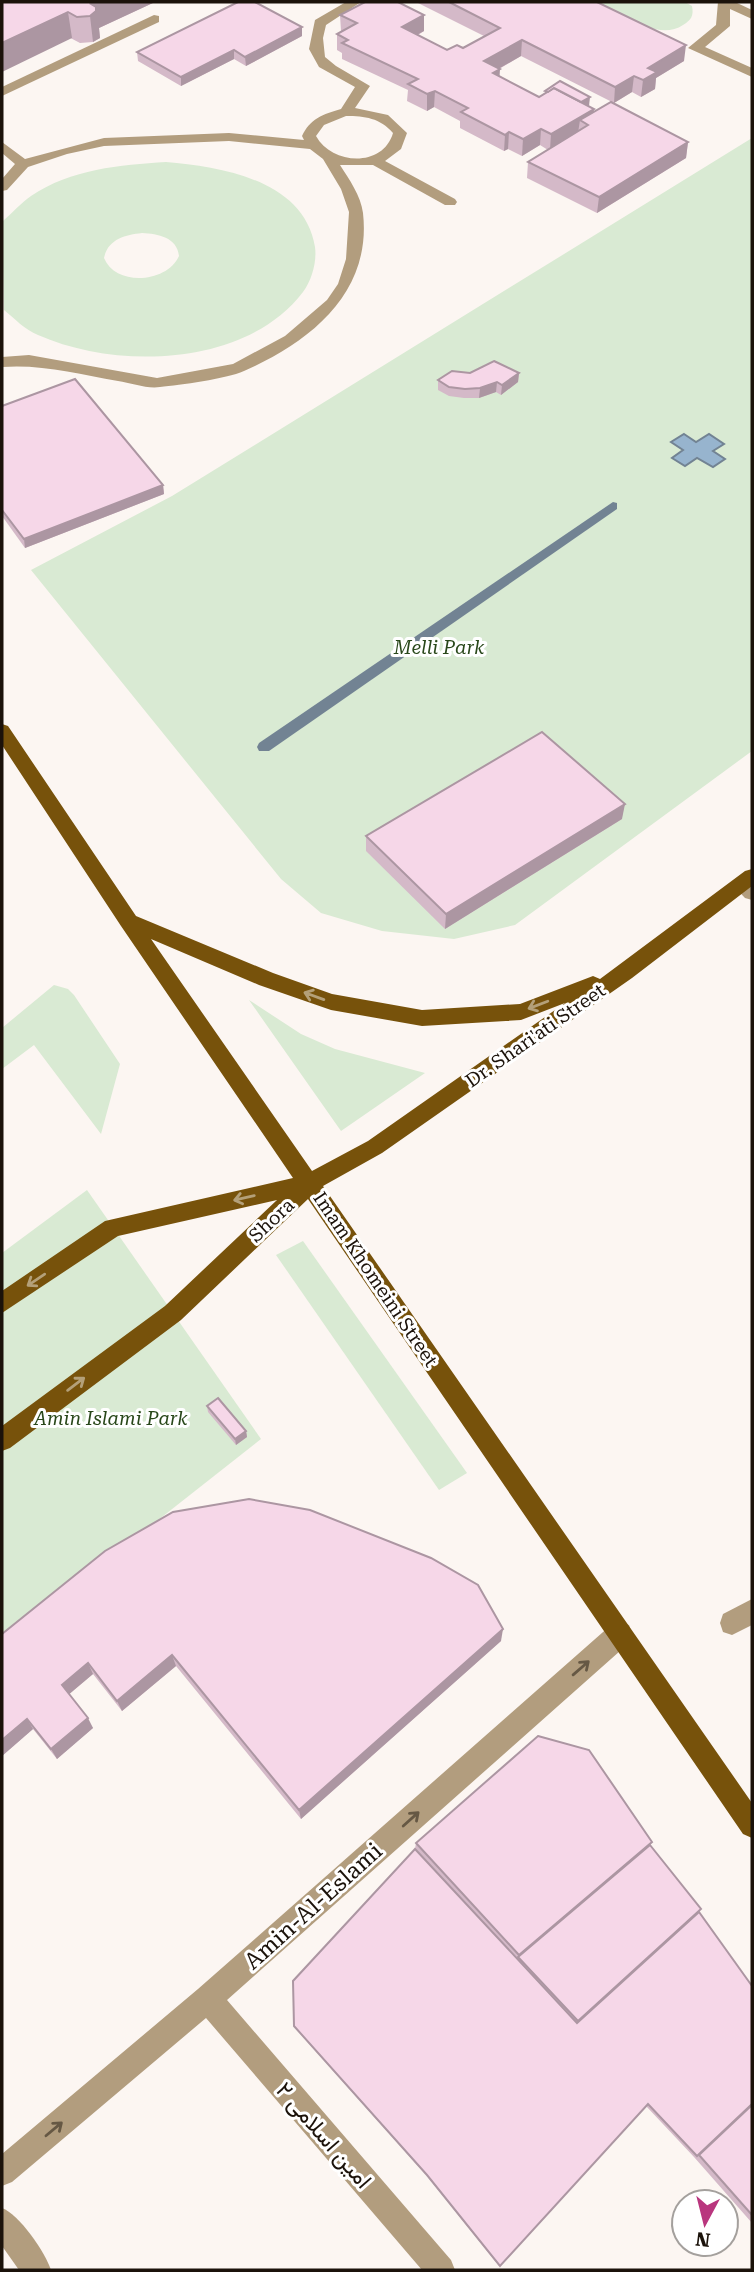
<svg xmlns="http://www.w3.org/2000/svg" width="754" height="2272" font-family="'Roboto Serif',Vazirmatn,serif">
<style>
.green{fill:#d9ead3;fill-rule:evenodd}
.water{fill:#97b4ce;stroke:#728393;stroke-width:2}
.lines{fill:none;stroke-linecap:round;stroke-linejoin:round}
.stream{fill:#728393;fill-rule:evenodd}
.minor{fill:#b29d7e;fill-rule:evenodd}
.major{fill:#77520b;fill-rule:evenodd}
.wall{fill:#d4b9c8}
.shaded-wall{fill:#ac96a2}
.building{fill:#f6d7e8;stroke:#ac96a2;stroke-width:2}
.oneway{stroke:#b4a079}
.oneway2{stroke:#665844}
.labels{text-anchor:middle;stroke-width:6;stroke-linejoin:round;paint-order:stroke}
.park-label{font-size:19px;font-style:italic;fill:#29481a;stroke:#fff}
.street-label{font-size:19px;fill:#1b120a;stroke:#fff}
.near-street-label{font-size:23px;fill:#1b120a;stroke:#fff}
</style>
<rect width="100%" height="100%" fill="#fcf6f2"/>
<g class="green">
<path d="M596 2H685L692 6C694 16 691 20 683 25 658 42 619 13 596 2Z"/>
<polygon points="752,138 752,751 515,925 454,939 382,931 321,913 281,879 31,570 172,496"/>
<path d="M166 162C222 167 304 180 315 247 317 261 312 280 303 292 246 367 117 370 38 335 25 330 14 318 4 310L2 222C12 213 21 203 31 196 71 169 120 165 166 162ZM142 233C158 234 177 237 179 256 167 283 116 287 104 258 108 239 125 235 142 233Z"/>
<polygon points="54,985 68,989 74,995 120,1064 101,1134 34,1045 2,1069 2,1028"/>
<polygon points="249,1000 301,1034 335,1049 425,1073 341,1131"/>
<polygon points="87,1190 261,1439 2,1643 2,1253"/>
<polygon points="303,1241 467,1473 439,1490 276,1255"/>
</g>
<polygon class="water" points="684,434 696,442 709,434 724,444 713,451 725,459 713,467 697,458 685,466 672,458 683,450 671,442"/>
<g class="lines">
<polygon class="stream" points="613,502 617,503 617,509 269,751 259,751 257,747 259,743"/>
<g class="minor">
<path d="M346 2H361L326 25 323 38 325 57 336 66 370 86 355 108 388 115 407 133 401 149 385 161 455 199 457 202 455 205H445L373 165H340C349 179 361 196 363 213 372 293 310 342 244 371 226 379 180 385 160 387 147 389 131 383 118 381 79 374 41 364 2 367V357L29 355 157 378 233 364 285 336 327 300 338 284 346 259 349 212 341 189 323 159 310 149 229 141 104 146 67 154 28 167 7 190 2 191V179L15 164 2 153V142L25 159 104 138 229 133 304 140 302 136C310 119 323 114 341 109L355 87 319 67 309 49 315 20ZM346 116C365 116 380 118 393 133 383 168 332 165 316 136L324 125Z"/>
<polygon points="718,2 735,2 752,10 752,19 730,9 730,26 705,47 752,68 752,77 688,48 716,25"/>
<polygon points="154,15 159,16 159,22 2,96 2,87"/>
<polygon points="742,877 752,882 752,900 745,898 732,884 735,879"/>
<polygon points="752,1599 752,1625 732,1635 723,1632 720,1623 723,1614"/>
<polygon points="620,1622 629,1625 632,1634 629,1643 227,2000 451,2260 455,2270 422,2270 206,2018 12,2182 2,2186 2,2154 198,1989 611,1625"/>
<path d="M2 2208C19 2214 45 2252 51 2270H19L2 2246Z"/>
</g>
<path class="major" d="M2 724 8 726 136 916 273 973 332 994 422 1010 520 1004 593 976 600 979 745 871 752 869V886L632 978 382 1153 323 1186 752 1803V1838L743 1834 308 1199 181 1320 10 1448 2 1451V1426L165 1306 277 1200 118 1236 2 1313V1291L105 1221 293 1178 121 926 2 745ZM151 939 259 985 331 1010 422 1026 521 1020 565 1003 368 1141 312 1171Z"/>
</g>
<g class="wall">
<polygon points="2,2 155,2 99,28 100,38 93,42 80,43"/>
<polygon points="416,2 597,2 684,61 656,78 655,89 641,97 632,92 614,103 521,56 499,69 499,76 539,97 545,94 545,91 588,106 594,109 593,113 688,142 686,158 597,213 527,178 528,162 548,150 540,145 522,156 508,149 504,151 460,128 460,121 434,107 427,111 407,101 408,90 342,59 342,53 337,50 337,34 341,31 340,15 424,15 424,31 418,35 447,50 463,48 484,36"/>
<polygon points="302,36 246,66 234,59 181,86 138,61 137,52"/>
<polygon points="470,373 519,373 518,382 501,395 496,392 479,398 464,398 449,396 438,390 438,380"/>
<polygon points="2,406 163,485 164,494 25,548 2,516"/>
<polygon points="622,819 445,929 366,851 366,836"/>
<polygon points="207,1406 246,1431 247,1437 236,1445 208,1412"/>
<polygon points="2,1634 501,1641 301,1819 176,1666 122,1711 93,1674 69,1694 93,1728 57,1759 33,1729 2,1756"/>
<polygon points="652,1842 650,1845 752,1986 752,2223 694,2157 646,2106 499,2266 427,2176 295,2028 294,2026 415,1849 416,1843"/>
</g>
<g class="shaded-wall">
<polygon points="96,2 155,2 99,28 100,38 93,42 90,16 91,4"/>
<polygon points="68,12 72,38 2,72 2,43"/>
<polygon points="424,15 424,31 402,43 402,27"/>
<polygon points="302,27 302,36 246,66 245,57"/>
<polygon points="522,40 521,56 484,77 484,61"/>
<polygon points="686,45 684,61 656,78 655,89 641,97 643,80 648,68"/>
<polygon points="234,50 234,59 181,86 181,77"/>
<polygon points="500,69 499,85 493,73"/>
<polygon points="634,76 632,92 614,103 615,87"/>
<polygon points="435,91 434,107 427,111 427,94"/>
<polygon points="590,97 589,106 574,106"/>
<polygon points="594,109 592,125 580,120 578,133 550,150 551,134"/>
<polygon points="541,129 540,145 522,156 523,139"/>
<polygon points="509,132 508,149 504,151 505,135"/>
<polygon points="688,142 686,158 597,213 599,197"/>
<polygon points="519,373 518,382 501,395 502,385"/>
<polygon points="497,382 496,392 479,398 480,388"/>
<polygon points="163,485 164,494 25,548 24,539"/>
<polygon points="625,804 622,819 445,929 446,914"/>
<polygon points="246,1431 247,1437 236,1445 235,1439"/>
<polygon points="503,1629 501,1641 301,1819 299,1810"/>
<polygon points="172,1655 176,1666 122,1711 117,1701"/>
<polygon points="88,1663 93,1674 67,1696 62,1685"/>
<polygon points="88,1718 93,1728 57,1759 51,1749"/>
<polygon points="27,1719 33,1729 2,1756 2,1740"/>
</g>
<g class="building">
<polygon points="2,2 96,2 91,4 96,7 96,11 90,16 77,17 68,12 2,43"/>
<polygon points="238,2 255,2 302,27 245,57 234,50 181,77 137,52"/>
<polygon points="365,2 398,2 424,15 402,27 447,50 457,45 463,48 500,28 449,2 597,2 686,45 648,68 657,72 643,80 634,76 615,87 522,40 484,61 500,69 493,73 539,97 554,88 594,109 551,134 541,129 523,139 509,132 505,135 461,112 468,108 435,91 427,94 408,84 418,79 342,43 348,40 337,34 357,23 340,15"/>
<polygon points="560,81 590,97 581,102 554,88 548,92 545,91"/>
<polygon points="611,102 688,142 599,197 528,162 588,125 580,120"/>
<polygon points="494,361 519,373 502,385 497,382 480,388 465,389 449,387 438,380 452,371 470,373"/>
<polygon points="75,379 163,485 24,539 2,510 2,406"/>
<polygon points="542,732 625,804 446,914 366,836"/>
<polygon points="218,1398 246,1431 235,1439 207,1406"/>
<polygon points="249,1499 310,1510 431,1558 478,1585 503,1629 299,1810 172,1655 117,1701 88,1663 62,1685 88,1718 51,1749 27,1719 2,1740 2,1634 105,1551 173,1512"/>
<polygon points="538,1736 589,1750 652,1842 519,1955 416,1843"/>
<polygon points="650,1845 701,1909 578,2021 518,1957"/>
<polygon points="415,1849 577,2023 699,1912 752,1986 752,2104 697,2156 648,2104 500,2266 427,2175 294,2026 293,1981"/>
<polygon points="752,2105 752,2215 699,2155"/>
</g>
<defs><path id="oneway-shaft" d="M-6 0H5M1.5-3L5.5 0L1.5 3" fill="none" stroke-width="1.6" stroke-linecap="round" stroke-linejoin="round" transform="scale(1.75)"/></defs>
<g class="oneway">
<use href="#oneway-shaft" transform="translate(314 996) rotate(-160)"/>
<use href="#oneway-shaft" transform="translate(538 1005) rotate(159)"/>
<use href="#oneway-shaft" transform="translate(244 1198) rotate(167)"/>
<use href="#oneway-shaft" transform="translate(36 1280) rotate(146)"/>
<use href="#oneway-shaft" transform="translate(76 1384) rotate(-37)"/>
</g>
<g class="oneway2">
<use href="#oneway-shaft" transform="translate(581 1668) rotate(-41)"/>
<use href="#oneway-shaft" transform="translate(411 1819) rotate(-42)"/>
<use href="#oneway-shaft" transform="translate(54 2129) rotate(-40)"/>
</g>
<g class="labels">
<g class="park-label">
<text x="439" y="654">Melli Park</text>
<text x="111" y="1425">Amin Islami Park</text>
</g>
<g class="street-label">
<text transform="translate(535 1035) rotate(-35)" y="7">Dr. Shari'ati Street</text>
<text transform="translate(271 1220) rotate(-43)" y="7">Shora</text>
<text transform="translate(376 1279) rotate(56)" y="7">Imam Khomeini Street</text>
</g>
<g class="near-street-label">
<text transform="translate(313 1906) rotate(-42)" y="8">Amin-Al-Eslami</text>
<text transform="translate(324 2135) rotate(49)" y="8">امین اسلامی ۲</text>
</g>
</g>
<rect width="754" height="2272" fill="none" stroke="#1b120a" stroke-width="7"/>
<g transform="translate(705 2223) rotate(187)"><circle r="33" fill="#ffffff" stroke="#a4a09d" stroke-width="2"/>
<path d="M0-5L12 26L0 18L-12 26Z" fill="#b9367e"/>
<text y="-10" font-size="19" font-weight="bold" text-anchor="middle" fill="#1b120a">N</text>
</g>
</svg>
